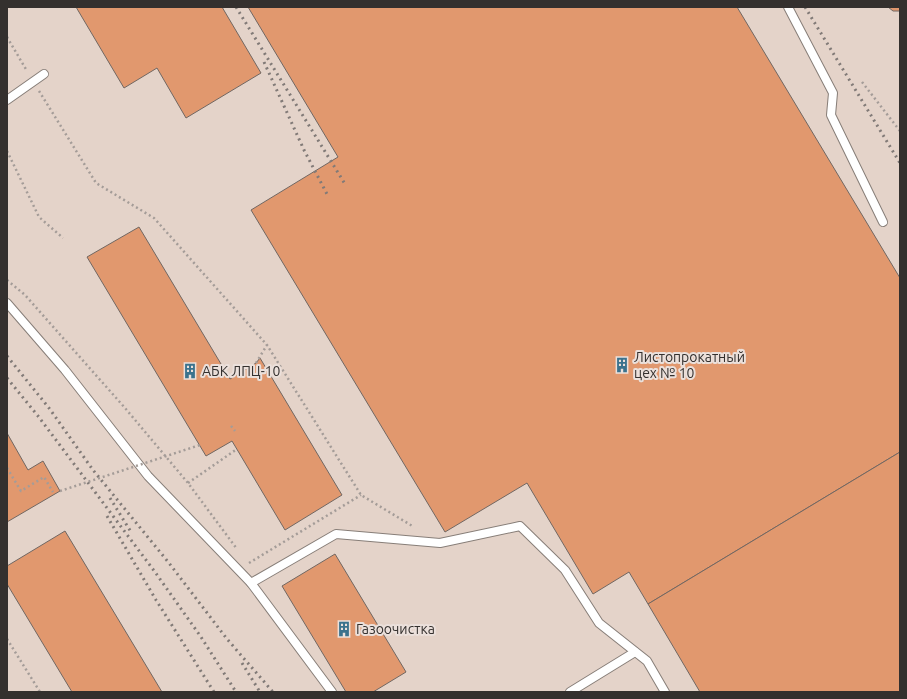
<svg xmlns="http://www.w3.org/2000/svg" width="907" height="699" font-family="Ubuntu,sans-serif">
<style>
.built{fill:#e4d3c9}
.building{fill:#e1986e;stroke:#716762}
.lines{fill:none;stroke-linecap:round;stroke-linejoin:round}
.lane-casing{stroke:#877e78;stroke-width:10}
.path{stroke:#a49c98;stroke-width:2.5;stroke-dasharray:2 3;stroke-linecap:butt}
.lane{stroke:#fff;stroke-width:8}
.rail{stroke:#817a77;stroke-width:3;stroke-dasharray:2 4;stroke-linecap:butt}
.path-bridge{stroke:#a49c98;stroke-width:2.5;stroke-dasharray:2 3;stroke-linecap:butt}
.labels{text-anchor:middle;stroke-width:4;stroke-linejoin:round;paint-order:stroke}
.poi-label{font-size:14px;fill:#34302e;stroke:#ebe0db;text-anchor:start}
</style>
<rect width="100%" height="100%" fill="#ebe0db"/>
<rect class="built" x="7" y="7" width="893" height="685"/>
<g class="building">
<polygon points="76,7 222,7 261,73 186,118 157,68 124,88"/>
<polygon points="248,7 737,7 900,278 900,452 648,604 629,572 593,594 527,483 445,532 251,210 338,157"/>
<polygon points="888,7 900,7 900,11 893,11"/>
<polygon points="139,227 230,379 256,363 260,358 342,495 285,530 232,441 206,456 87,257"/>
<polygon points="7,433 28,470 43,461 60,491 7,522"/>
<polygon points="900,452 900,692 700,692 648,604"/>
<polygon points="65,531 162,692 72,692 7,584 7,566"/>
<polygon points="335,554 406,672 373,692 346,692 282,586"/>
</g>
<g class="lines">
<defs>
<g id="lane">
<polyline points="788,7 833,93 831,115 883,222"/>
<polyline points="7,100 44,74"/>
<polyline points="7,303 65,370 148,476 251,583 336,534 440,543 520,526 565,570 599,623 647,661 665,692"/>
<polyline points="251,583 332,692"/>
<polyline points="570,692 635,652"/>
</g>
</defs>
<use href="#lane" class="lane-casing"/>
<g class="path">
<polyline points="7,37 27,71"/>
<polyline points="862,82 900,131"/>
<polyline points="39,91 96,183 154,218 267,345 361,495 414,527"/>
<polyline points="7,151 39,217 63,238"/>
<polyline points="7,280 25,295 125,408 188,483 237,549"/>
<polyline points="256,363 267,345"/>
<polyline points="231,426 235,431"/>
<polyline points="7,468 21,491 44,477 53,492"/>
<polyline points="188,483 237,449"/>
<polyline points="249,563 361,495"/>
<polyline points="7,639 40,692"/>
</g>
<use href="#lane" class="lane"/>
<g class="rail">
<polyline points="236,7 345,184"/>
<polyline points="805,7 900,163"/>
<polyline points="264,62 304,150 328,196"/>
<polyline points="7,356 49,408 93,470 169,563 227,639 273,692"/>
<polyline points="7,378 38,416 155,572 201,637 236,692"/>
<polyline points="110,498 131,532"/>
<polyline points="107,516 156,600 214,692"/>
<polyline points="242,663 260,692"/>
</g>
<polyline class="path-bridge" points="60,491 200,445"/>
</g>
<defs>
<symbol id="building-bare" viewBox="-9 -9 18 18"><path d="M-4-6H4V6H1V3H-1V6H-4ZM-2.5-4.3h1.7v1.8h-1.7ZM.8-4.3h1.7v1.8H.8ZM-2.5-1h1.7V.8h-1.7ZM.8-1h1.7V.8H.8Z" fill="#3b728d" stroke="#ebe0db" stroke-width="2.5" paint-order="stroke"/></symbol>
</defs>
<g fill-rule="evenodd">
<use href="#building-bare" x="611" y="354" width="22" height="22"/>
<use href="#building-bare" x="179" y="360" width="22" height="22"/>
<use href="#building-bare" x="333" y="618" width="22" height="22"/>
</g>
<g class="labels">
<g class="poi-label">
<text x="634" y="362">Листопрокатный<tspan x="634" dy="16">цех № 10</tspan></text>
<text x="202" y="376">АБК ЛПЦ-10</text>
<text x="356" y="634">Газоочистка</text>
</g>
</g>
<rect width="907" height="699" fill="none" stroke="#34302e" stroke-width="16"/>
</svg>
